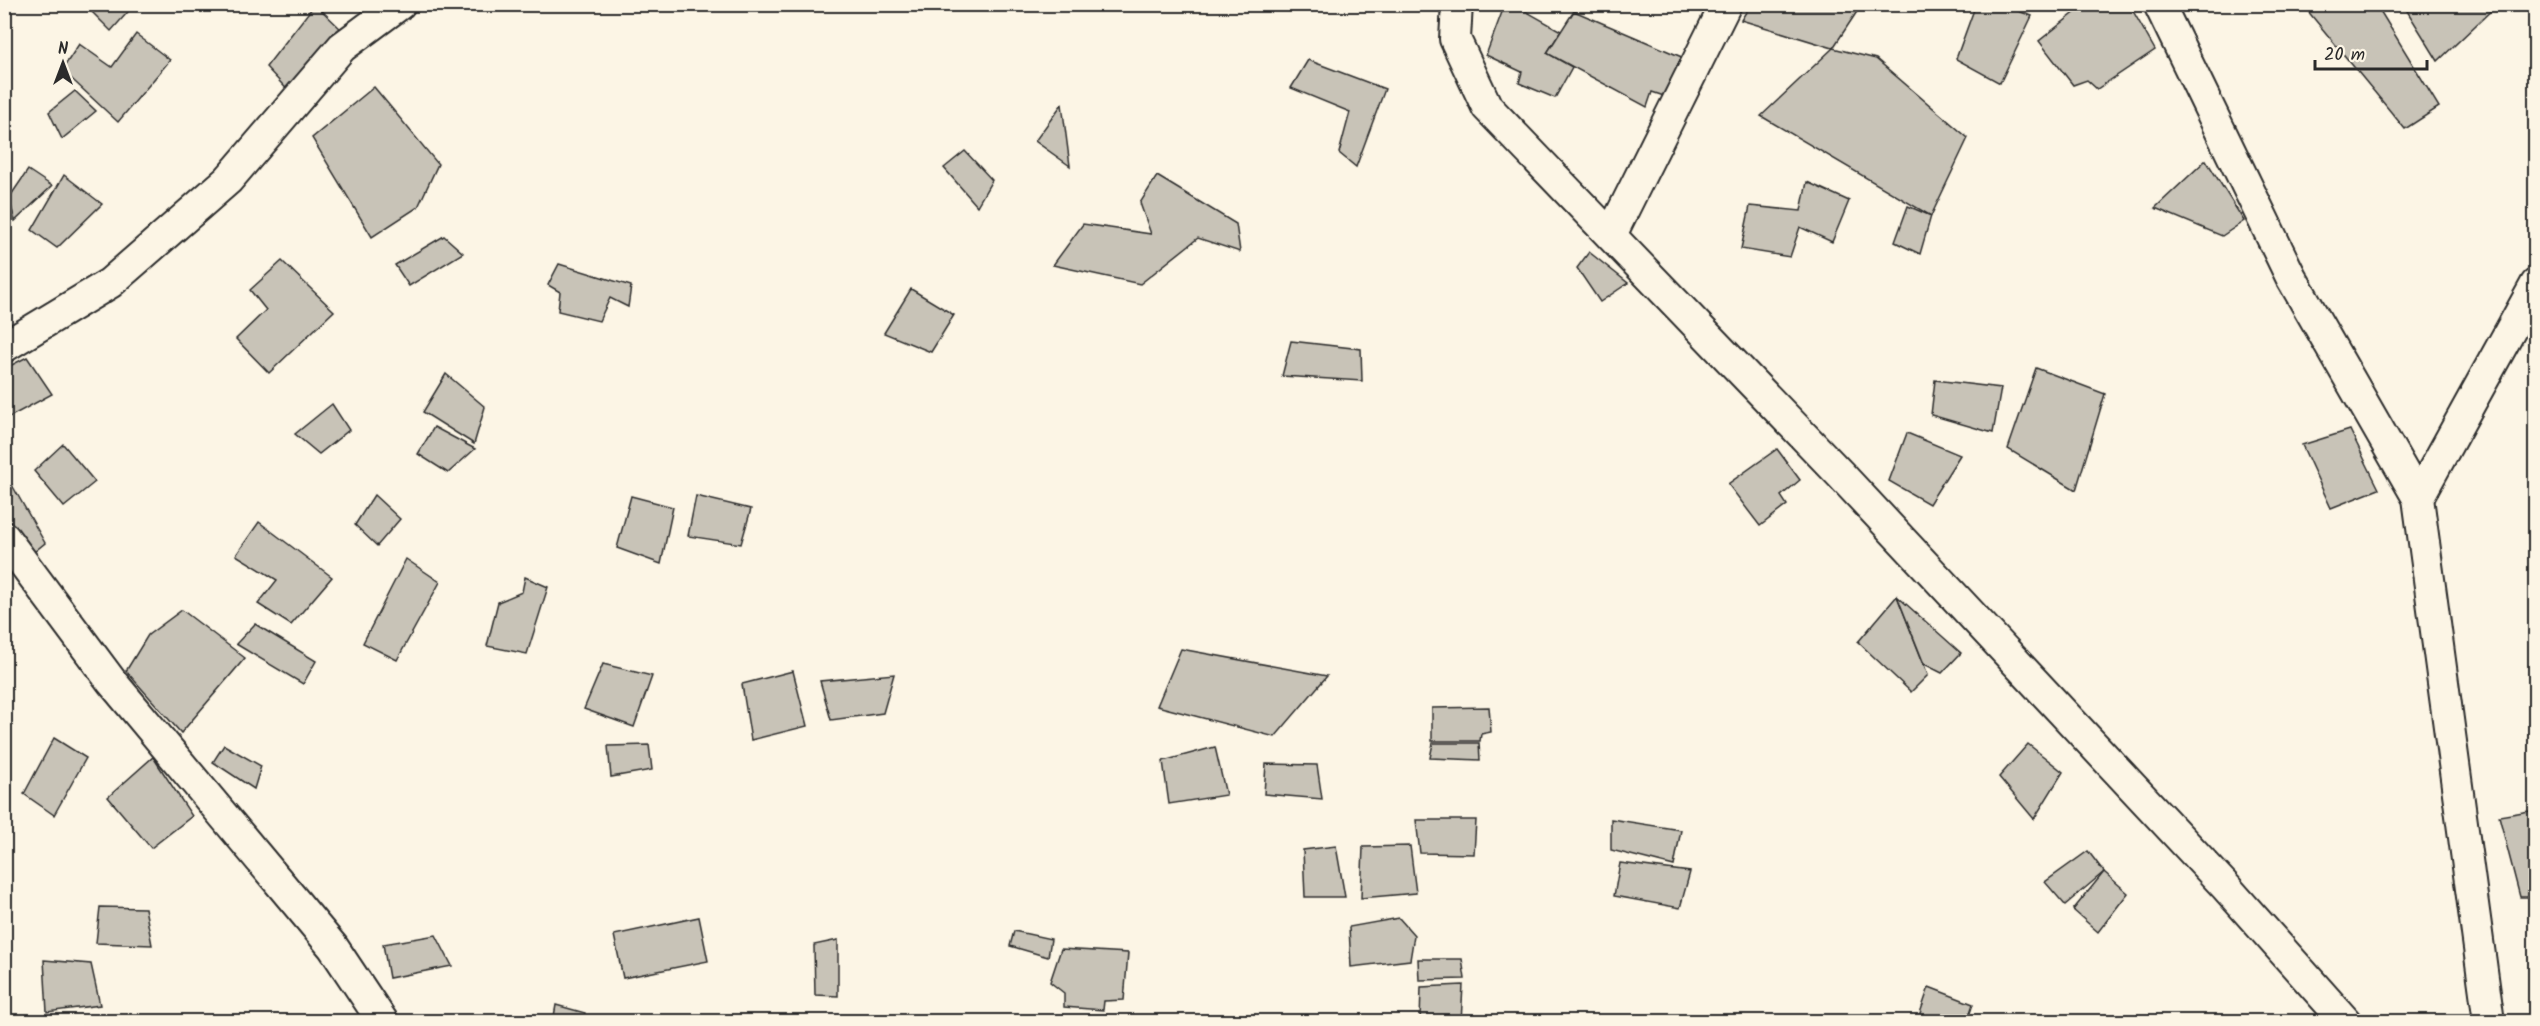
<svg xmlns="http://www.w3.org/2000/svg" width="2540" height="1026" font-family="Kalam,sans-serif">
<style>
.building{fill:#c8c3b7;stroke:#2b2b2b;stroke-width:1.5}
.lines{fill:none;stroke-linecap:round;stroke-linejoin:round}
.street-casing{stroke:#2b2b2b;stroke-width:34}
.street{stroke:#fcf5e5;stroke-width:30}
</style>
<rect width="100%" height="100%" fill="#fcf5e5"/>
<filter id="ink" filterUnits="userSpaceOnUse"><feTurbulence type="fractalNoise" baseFrequency=".0167" numOctaves="2"/><feDisplacementMap in="SourceGraphic" scale="12" xChannelSelector="R" yChannelSelector="G"/><feConvolveMatrix kernelMatrix="1 2 1 2 8 2 1 2 1" color-interpolation-filters="sRGB"/></filter>
<g filter="url(#ink)">
<g class="building">
<polygon points="84,4 135,4 111,31"/>
<polygon points="315,4 344,32 297,100 266,67"/>
<polygon points="1505,4 1513,4 1561,31 1547,53 1572,67 1555,98 1519,83 1522,72 1486,55"/>
<polygon points="1751,4 1862,4 1833,48 1741,20"/>
<polygon points="1976,4 1999,4 2032,16 2000,83 1956,59"/>
<polygon points="2086,4 2129,4 2155,50 2097,89 2087,80 2073,85 2039,41"/>
<polygon points="2302,4 2376,4 2439,107 2405,129"/>
<polygon points="2407,4 2498,4 2438,61 2404,6"/>
<polygon points="1574,11 1684,58 1667,97 1652,92 1647,107 1547,53"/>
<polygon points="136,34 170,60 118,122 62,70 79,44 112,67"/>
<polygon points="1833,48 1876,59 1968,138 1931,216 1761,116"/>
<polygon points="1308,60 1385,89 1356,167 1339,153 1350,112 1291,88"/>
<polygon points="374,87 438,164 418,207 372,237 312,138"/>
<polygon points="75,91 96,111 62,139 49,112"/>
<polygon points="1062,104 1070,166 1035,141"/>
<polygon points="965,151 992,180 977,206 944,168"/>
<polygon points="2206,160 2244,221 2222,236 2155,208"/>
<polygon points="28,170 52,186 15,221 9,198"/>
<polygon points="64,175 102,204 57,248 32,230"/>
<polygon points="1157,176 1236,224 1240,252 1198,238 1140,284 1053,265 1083,224 1151,234 1140,203"/>
<polygon points="1807,182 1849,201 1832,242 1800,227 1790,257 1741,249 1750,206 1801,211"/>
<polygon points="1908,206 1931,216 1920,254 1895,242"/>
<polygon points="444,236 463,253 409,286 395,265"/>
<polygon points="1589,252 1628,283 1600,302 1577,268"/>
<polygon points="282,261 334,311 269,373 236,339 266,310 250,290"/>
<polygon points="559,264 631,286 628,307 610,298 599,321 558,311 560,292 548,285"/>
<polygon points="911,289 954,315 931,352 884,333"/>
<polygon points="1291,341 1361,349 1362,381 1282,376"/>
<polygon points="27,357 52,394 4,420 4,369"/>
<polygon points="2036,368 2105,394 2076,490 2008,449"/>
<polygon points="446,374 485,407 474,444 423,412"/>
<polygon points="1935,380 2001,388 1993,433 1931,415"/>
<polygon points="332,404 349,430 319,454 295,434"/>
<polygon points="434,427 475,449 448,473 418,454"/>
<polygon points="2350,430 2379,489 2331,508 2302,445"/>
<polygon points="1907,433 1960,455 1929,504 1889,481"/>
<polygon points="63,444 95,482 64,507 34,471"/>
<polygon points="1777,449 1800,480 1781,496 1787,505 1760,526 1728,484"/>
<polygon points="12,485 45,543 23,561 4,532 4,489"/>
<polygon points="374,495 400,519 377,546 355,525"/>
<polygon points="631,496 673,507 661,564 617,548"/>
<polygon points="696,496 751,509 741,544 688,536"/>
<polygon points="259,522 332,577 291,625 258,604 277,580 236,555"/>
<polygon points="406,559 440,582 397,660 363,643"/>
<polygon points="525,577 548,587 527,654 487,646 498,602 522,592"/>
<polygon points="1897,596 1928,675 1911,692 1858,642"/>
<polygon points="1897,596 1961,653 1942,673 1924,664"/>
<polygon points="182,610 245,658 181,733 126,671 148,635"/>
<polygon points="255,624 316,661 303,684 236,644"/>
<polygon points="1181,649 1327,676 1275,737 1157,706"/>
<polygon points="603,664 652,676 634,727 584,709"/>
<polygon points="793,671 807,726 751,740 742,684"/>
<polygon points="894,674 883,713 831,720 820,681"/>
<polygon points="1489,707 1491,732 1481,734 1480,741 1432,741 1432,708"/>
<polygon points="54,738 86,758 54,815 24,794"/>
<polygon points="1433,743 1479,743 1480,760 1430,758"/>
<polygon points="2028,744 2063,772 2034,819 1999,777"/>
<polygon points="224,745 261,766 254,789 213,762"/>
<polygon points="649,745 652,770 611,777 608,746"/>
<polygon points="1215,747 1226,795 1169,804 1163,761"/>
<polygon points="153,757 192,816 151,848 108,797"/>
<polygon points="1266,764 1317,765 1322,799 1264,794"/>
<polygon points="2536,810 2536,897 2520,897 2499,816"/>
<polygon points="1611,819 1681,830 1674,866 1611,850"/>
<polygon points="1416,820 1476,820 1474,854 1420,853"/>
<polygon points="1336,846 1345,897 1305,897 1303,850"/>
<polygon points="1410,846 1416,893 1361,898 1363,847"/>
<polygon points="2088,851 2104,872 2065,905 2045,882"/>
<polygon points="1620,863 1690,872 1680,908 1614,896"/>
<polygon points="2104,872 2128,893 2098,932 2073,910"/>
<polygon points="100,907 145,908 152,945 96,943"/>
<polygon points="699,917 708,961 623,978 614,935"/>
<polygon points="1399,918 1414,935 1410,960 1351,967 1349,927"/>
<polygon points="1014,931 1051,939 1048,957 1010,946"/>
<polygon points="436,935 452,966 389,978 383,944"/>
<polygon points="838,940 838,996 815,995 814,945"/>
<polygon points="1061,949 1128,953 1124,1000 1104,1001 1103,1010 1064,1007 1064,993 1050,982"/>
<polygon points="1418,959 1462,959 1465,979 1419,980"/>
<polygon points="44,960 91,964 100,1005 47,1012"/>
<polygon points="1463,985 1461,1022 1420,1022 1421,987"/>
<polygon points="1929,987 1973,1004 1967,1022 1917,1022"/>
<polygon points="556,1005 585,1013 584,1022 553,1022"/>
<polygon points="504,1015 546,1016 546,1022 503,1022"/>
<polygon points="173,1017 212,1022 172,1022"/>
</g>
<g class="lines">
<defs>
<g id="street">
<polyline points="1457,4 1455,39 1487,107 1841,475 2226,887 2346,1022"/>
<polyline points="2159,4 2291,277 2418,498 2489,1022"/>
<polyline points="1611,235 1726,4"/>
<polyline points="4,347 110,283 228,180 342,47 400,4"/>
<polyline points="2418,498 2536,284"/>
<polyline points="4,537 112,682 333,947 383,1022"/>
</g>
</defs>
<use href="#street" class="street-casing"/>
<use href="#street" class="street"/>
</g>
</g>
<rect width="2540" height="1026" fill="none" stroke="#fcf5e5" stroke-width="24"/>
<rect x="12" y="12" width="2516" height="1002" fill="none" stroke="#2b2b2b" stroke-width="2" filter="url(#ink)"/>
<g transform="translate(63 63)" stroke="#fcf5e5" stroke-width="4.5" paint-order="stroke">
<path d="M0-4.5L10 22L0 15L-10 22Z" fill="#2b2b2b"/>
<text y="-9" font-size="16" font-weight="bold" text-anchor="middle" fill="#2b2b2b">N</text>
</g>
<path d="M2315 60v9h112v-9" fill="none" stroke="#2b2b2b" stroke-width="3"/>
<text x="2324" y="60" font-size="18" fill="#2b2b2b" stroke="#fcf5e5" stroke-width="4.5" paint-order="stroke">20 m</text>
</svg>
